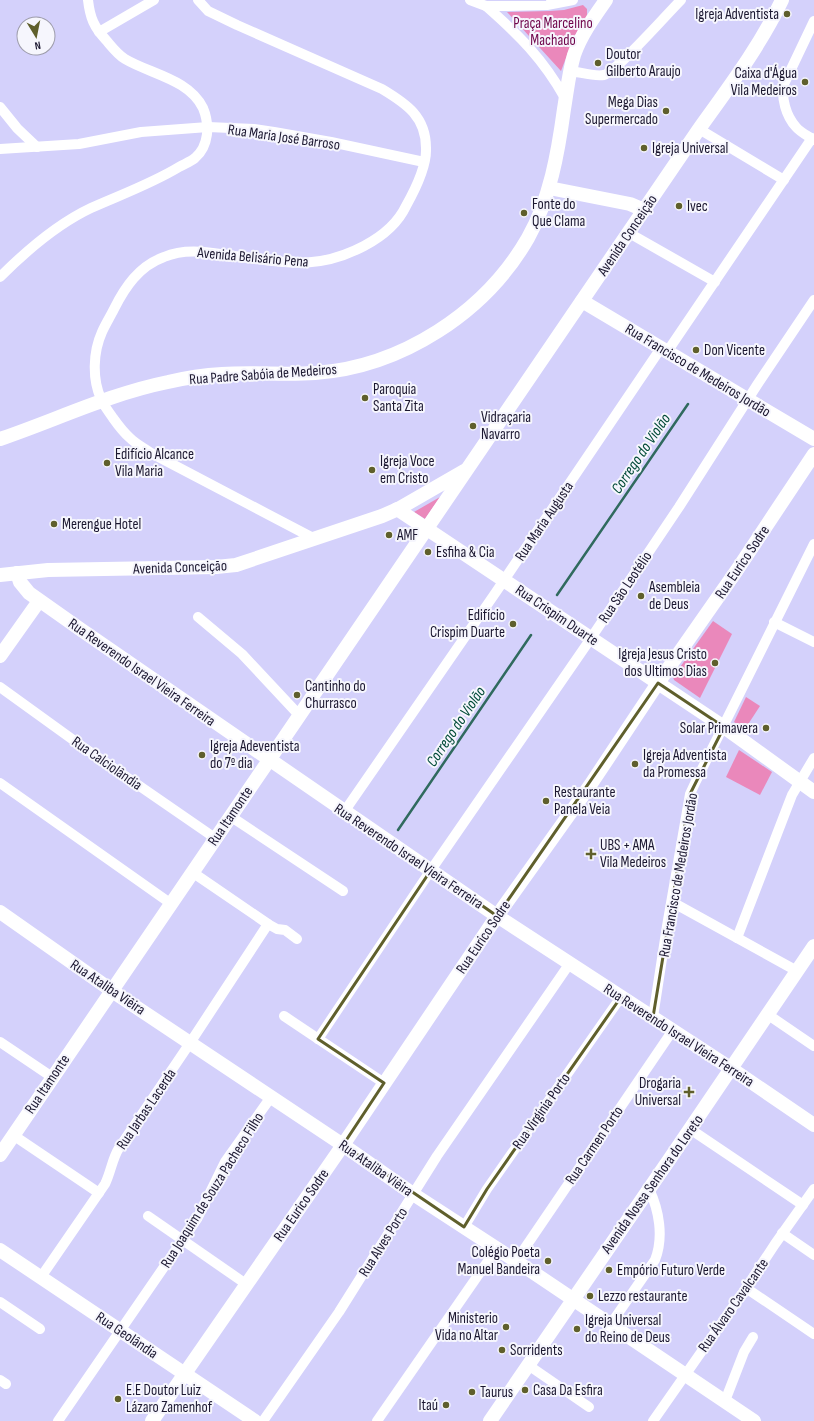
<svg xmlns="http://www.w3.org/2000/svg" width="814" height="1421" font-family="'Sofia Sans Condensed',sans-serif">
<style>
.green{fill:#ea88bb}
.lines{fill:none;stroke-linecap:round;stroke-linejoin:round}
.stream{stroke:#306a5e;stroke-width:2.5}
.street{stroke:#fff;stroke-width:10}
.secondary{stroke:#fff;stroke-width:14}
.marked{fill:none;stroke:#5f5f2c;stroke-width:3;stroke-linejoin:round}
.poi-dot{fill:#5f5f2c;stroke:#f6f6fd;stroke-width:1.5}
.labels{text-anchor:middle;stroke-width:4;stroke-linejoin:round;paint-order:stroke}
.poi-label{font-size:15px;fill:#1b1730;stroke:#f6f6fd;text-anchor:start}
.park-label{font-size:15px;fill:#6f044a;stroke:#f6f6fd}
.street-label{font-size:15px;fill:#1b1730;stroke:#f6f6fd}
.water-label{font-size:16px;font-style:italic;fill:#004a37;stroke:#f6f6fd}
</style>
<rect width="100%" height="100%" fill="#d4d1fb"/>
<g class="green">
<polygon points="583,5 587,9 587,15 574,37 561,71 507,12 550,11 564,10"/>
<polygon points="440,497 425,519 414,512"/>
<polygon points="713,621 732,634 700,698 674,680 673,677"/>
<polygon points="746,697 760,706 745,729 734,722"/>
<polygon points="739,750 772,772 760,795 726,777"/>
</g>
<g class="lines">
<g class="stream">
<polyline points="557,595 688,404"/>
<polyline points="398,830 531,635"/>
</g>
<g class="street">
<path d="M198 0 208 11 237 25 382 89C407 104 426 117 426 148 427 167 415 190 406 206 398 223 381 237 364 246 315 272 280 262 228 255 207 252 185 248 164 257 139 266 125 287 114 309 110 317 105 325 102 332 93 352 92 379 101 399 104 406 109 412 113 418 118 425 123 432 130 438 136 444 144 448 151 453L315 539"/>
<polyline points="470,0 486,6 507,6 547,5 573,0"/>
<path d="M486 6C519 35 543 59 565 98"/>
<path d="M814 21 784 84C781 98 786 116 796 127 800 132 808 136 814 140"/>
<polyline points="99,32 154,0"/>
<path d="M570 71C580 72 594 77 604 75 617 71 668 13 681 0"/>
<polyline points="0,107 17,128 37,147"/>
<polyline points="699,129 784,180"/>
<polyline points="0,149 79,144 141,132 208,127 254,129 274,132 331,142 424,162"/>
<polyline points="629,233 715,282"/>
<path d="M0 277C27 250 57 224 91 208 120 195 151 184 179 167 184 164 190 162 195 158 209 146 210 125 203 108 189 79 150 74 125 59 117 54 112 47 106 40 94 27 90 18 88 0"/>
<polyline points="667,352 812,138"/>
<polyline points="198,617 242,654 299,715"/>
<polyline points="774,622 814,642"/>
<polyline points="0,687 83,747 215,838"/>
<polyline points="0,783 170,903"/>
<polyline points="344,812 496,592 661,348"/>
<polyline points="230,816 343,891"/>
<polyline points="192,872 268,924 277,929 285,930 297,939"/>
<polyline points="672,902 797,971"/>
<polyline points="737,938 792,795 814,758"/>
<polyline points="767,1014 814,1046"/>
<polyline points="284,1016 384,1083"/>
<polyline points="653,1017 667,926 690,794 696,781 814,544"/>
<polyline points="318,1039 431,870 587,644 679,507 757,385 814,300"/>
<polyline points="0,1042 52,1077"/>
<polyline points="690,1129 803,1205"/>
<polyline points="13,1135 99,1193"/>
<polyline points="148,1216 246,1284"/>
<polyline points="464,1227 487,1189 621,997"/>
<polyline points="782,1233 814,1255"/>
<polyline points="516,1261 673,1030"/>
<path d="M41 1277 105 1184C111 1172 112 1159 119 1148L190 1043 268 924"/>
<polyline points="746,1288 814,1334"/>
<polyline points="0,1302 40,1329"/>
<path d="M610 1325 655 1260C664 1237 659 1210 649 1189"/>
<polyline points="528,1365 589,1407"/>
<polyline points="0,1380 6,1384"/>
<polyline points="725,1401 744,1352 753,1337"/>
<polyline points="58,1421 197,1219 225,1162 271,1097"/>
<polyline points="263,1421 339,1312 437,1156 570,963"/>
<polyline points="377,1421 497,1248"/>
<polyline points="653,1421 746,1288 775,1244 814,1189"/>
</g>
<g class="secondary">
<polyline points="549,188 630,204 644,210"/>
<polyline points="582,301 814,439"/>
<path d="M0 439C56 420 109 394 168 382 185 378 204 375 222 374 253 372 284 375 315 373 401 367 485 313 528 238 550 199 558 153 564 109 567 91 569 72 574 55 581 35 594 17 606 0"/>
<polyline points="397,509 724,727 814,792"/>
<polyline points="17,573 20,582 29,593 80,629 497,916 732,1069 814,1125"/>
<polyline points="0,575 48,570 216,567 236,565 382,516 398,509 464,471"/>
<polyline points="0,656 39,601"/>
<polyline points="0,912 121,997 343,1145 413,1194 522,1265 754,1421"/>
<path d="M0 1155C231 811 468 472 699 129 729 87 760 46 782 0"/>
<polyline points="0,1250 255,1421"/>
<polyline points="152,1421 343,1145 497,916 591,784 658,683 737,570 814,454"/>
<polyline points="490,1421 671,1157 814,946"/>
</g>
</g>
<path class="marked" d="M658 683 724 727 690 794 653 1017 621 997 487 1189 464 1227 343 1145 384 1083 318 1039 431 870 497 916Z"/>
<g class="poi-dot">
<circle cx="787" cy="14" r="4"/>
<circle cx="598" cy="63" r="4"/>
<circle cx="805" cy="82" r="4"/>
<circle cx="666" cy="111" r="4"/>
<circle cx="644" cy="148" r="4"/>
<circle cx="679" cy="206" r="4"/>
<circle cx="524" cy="213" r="4"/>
<circle cx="696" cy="350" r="4"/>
<circle cx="365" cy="398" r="4"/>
<circle cx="473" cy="426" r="4"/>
<circle cx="107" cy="463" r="4"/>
<circle cx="372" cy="470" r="4"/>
<circle cx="54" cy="524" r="4"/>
<circle cx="389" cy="535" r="4"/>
<circle cx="428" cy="552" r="4"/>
<circle cx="641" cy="596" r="4"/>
<circle cx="513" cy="624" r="4"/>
<circle cx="715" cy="663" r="4"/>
<circle cx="297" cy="695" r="4"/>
<circle cx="766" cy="728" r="4"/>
<circle cx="202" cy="755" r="4"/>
<circle cx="635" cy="764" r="4"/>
<circle cx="546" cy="801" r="4"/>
<path d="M589 848h4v4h4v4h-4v4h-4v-4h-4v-4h4z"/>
<path d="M687 1086h4v4h4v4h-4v4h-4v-4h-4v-4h4z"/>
<circle cx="548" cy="1261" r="4"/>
<circle cx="609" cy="1270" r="4"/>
<circle cx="590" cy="1296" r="4"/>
<circle cx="506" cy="1327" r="4"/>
<circle cx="577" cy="1329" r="4"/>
<circle cx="502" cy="1350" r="4"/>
<circle cx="525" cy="1390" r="4"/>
<circle cx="472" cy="1392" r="4"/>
<circle cx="118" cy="1399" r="4"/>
<circle cx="446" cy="1405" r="4"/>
</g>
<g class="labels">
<g class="poi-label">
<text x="779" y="19" text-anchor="end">Igreja Adventista</text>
<text x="606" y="59">Doutor<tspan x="606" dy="17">Gilberto Araujo</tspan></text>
<text x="797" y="78" text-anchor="end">Caixa d'Água<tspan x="797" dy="17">Vila Medeiros</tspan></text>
<text x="658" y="107" text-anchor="end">Mega Dias<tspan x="658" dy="17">Supermercado</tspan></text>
<text x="652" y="153">Igreja Universal</text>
<text x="532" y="209">Fonte do<tspan x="532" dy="17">Que Clama</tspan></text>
<text x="687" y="211">Ivec</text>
<text x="704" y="355">Don Vicente</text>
<text x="373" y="394">Paroquia<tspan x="373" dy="17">Santa Zita</tspan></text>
<text x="481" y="422">Vidraçaria<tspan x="481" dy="17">Navarro</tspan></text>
<text x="115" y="459">Edifício Alcance<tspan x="115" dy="17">Vila Maria</tspan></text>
<text x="380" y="466">Igreja Voce<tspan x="380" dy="17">em Cristo</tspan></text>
<text x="62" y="529">Merengue Hotel</text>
<text x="397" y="540">AMF</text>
<text x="436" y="557">Esfiha &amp; Cia</text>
<text x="649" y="592">Asembleia<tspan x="649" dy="17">de Deus</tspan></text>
<text x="505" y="620" text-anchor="end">Edifício<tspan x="505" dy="17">Crispim Duarte</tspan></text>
<text x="707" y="659" text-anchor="end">Igreja Jesus Cristo<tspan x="707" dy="17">dos Ultimos Dias</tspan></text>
<text x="305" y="691">Cantinho do<tspan x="305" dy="17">Churrasco</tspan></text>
<text x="758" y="733" text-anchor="end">Solar Primavera</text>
<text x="210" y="751">Igreja Adeventista<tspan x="210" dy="17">do 7º dia</tspan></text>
<text x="643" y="760">Igreja Adventista<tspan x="643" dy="17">da Promessa</tspan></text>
<text x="554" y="797">Restaurante<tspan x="554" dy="17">Panela Veia</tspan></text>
<text x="600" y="850">UBS + AMA<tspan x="600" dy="17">Vila Medeiros</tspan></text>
<text x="681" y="1088" text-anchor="end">Drogaria<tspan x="681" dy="17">Universal</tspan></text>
<text x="540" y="1257" text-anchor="end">Colégio Poeta<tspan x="540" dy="17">Manuel Bandeira</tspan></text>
<text x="617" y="1275">Empório Futuro Verde</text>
<text x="598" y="1301">Lezzo restaurante</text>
<text x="498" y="1323" text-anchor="end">Ministerio<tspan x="498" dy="17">Vida no Altar</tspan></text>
<text x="585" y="1325">Igreja Universal<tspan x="585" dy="17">do Reino de Deus</tspan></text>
<text x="510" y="1355">Sorridents</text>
<text x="126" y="1395">E.E Doutor Luiz<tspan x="126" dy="17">Lázaro Zamenhof</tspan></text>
<text x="533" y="1395">Casa Da Esfira</text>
<text x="480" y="1397">Taurus</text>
<text x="438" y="1410" text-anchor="end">Itaú</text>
</g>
<g class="park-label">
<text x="553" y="28">Praça Marcelino<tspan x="553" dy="17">Machado</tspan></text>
</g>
<g class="street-label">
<text transform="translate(284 137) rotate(8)" y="5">Rua Maria José Barroso</text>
<text transform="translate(627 235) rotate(-56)" y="5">Avenida Conceição</text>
<text transform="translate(253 257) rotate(5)" y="5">Avenida Belisário Pena</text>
<text transform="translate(698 370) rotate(31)" y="5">Rua Francisco de Medeiros Jordão</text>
<text transform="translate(263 374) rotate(-4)" y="5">Rua Padre Sabóia de Medeiros</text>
<text transform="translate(544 521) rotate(-56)" y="5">Rua Maria Augusta</text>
<text transform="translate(742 562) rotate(-56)" y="5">Rua Eurico Sodre</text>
<text transform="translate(180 567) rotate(-2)" y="5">Avenida Conceição</text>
<text transform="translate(625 587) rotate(-56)" y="5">Rua São Leotélio</text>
<text transform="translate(557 615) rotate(34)" y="5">Rua Crispim Duarte</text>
<text transform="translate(142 672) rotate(35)" y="5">Rua Reverendo Israel Vieira Ferreira</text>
<text transform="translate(107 763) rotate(35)" y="5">Rua Calciolândia</text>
<text transform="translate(230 816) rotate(-56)" y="5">Rua Itamonte</text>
<text transform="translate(409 856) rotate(34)" y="5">Rua Reverendo Israel Vieira Ferreira</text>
<text transform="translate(678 875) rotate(-80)" y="5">Rua Francisco de Medeiros Jordão</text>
<text transform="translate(483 937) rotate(-56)" y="5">Rua Eurico Sodre</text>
<text transform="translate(108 987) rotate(34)" y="5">Rua Ataliba Viêira</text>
<text transform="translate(679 1035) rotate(33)" y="5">Rua Reverendo Israel Vieira Ferreira</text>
<text transform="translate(47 1084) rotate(-56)" y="5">Rua Itamonte</text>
<text transform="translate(146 1109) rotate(-56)" y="5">Rua Jarbas Lacerda</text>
<text transform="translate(541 1111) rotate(-55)" y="5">Rua Virgínia Porto</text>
<text transform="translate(594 1145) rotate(-56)" y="5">Rua Carmen Porto</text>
<text transform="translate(376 1168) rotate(35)" y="5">Rua Ataliba Viêira</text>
<text transform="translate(652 1184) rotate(-55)" y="5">Avenida Nossa Senhora do Loreto</text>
<text transform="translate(212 1190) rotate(-58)" y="5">Rua Joaquim de Souza Pacheco Filho</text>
<text transform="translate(301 1205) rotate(-55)" y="5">Rua Eurico Sodre</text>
<text transform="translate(383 1242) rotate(-58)" y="5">Rua Alves Porto</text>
<text transform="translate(733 1305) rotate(-55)" y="5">Rua Álvaro Cavalcante</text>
<text transform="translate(127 1335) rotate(34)" y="5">Rua Geolândia</text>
</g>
<g class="water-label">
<text transform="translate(640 453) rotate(-56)" y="6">Corrego do Violão</text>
<text transform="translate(455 726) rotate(-56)" y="6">Corrego do Violão</text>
</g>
</g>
<g transform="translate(36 36) rotate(170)"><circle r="19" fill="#f6f6fd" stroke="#9e9dab"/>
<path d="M0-3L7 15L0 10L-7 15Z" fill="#5f5f2c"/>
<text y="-6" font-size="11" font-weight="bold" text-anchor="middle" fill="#1b1730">N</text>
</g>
</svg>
